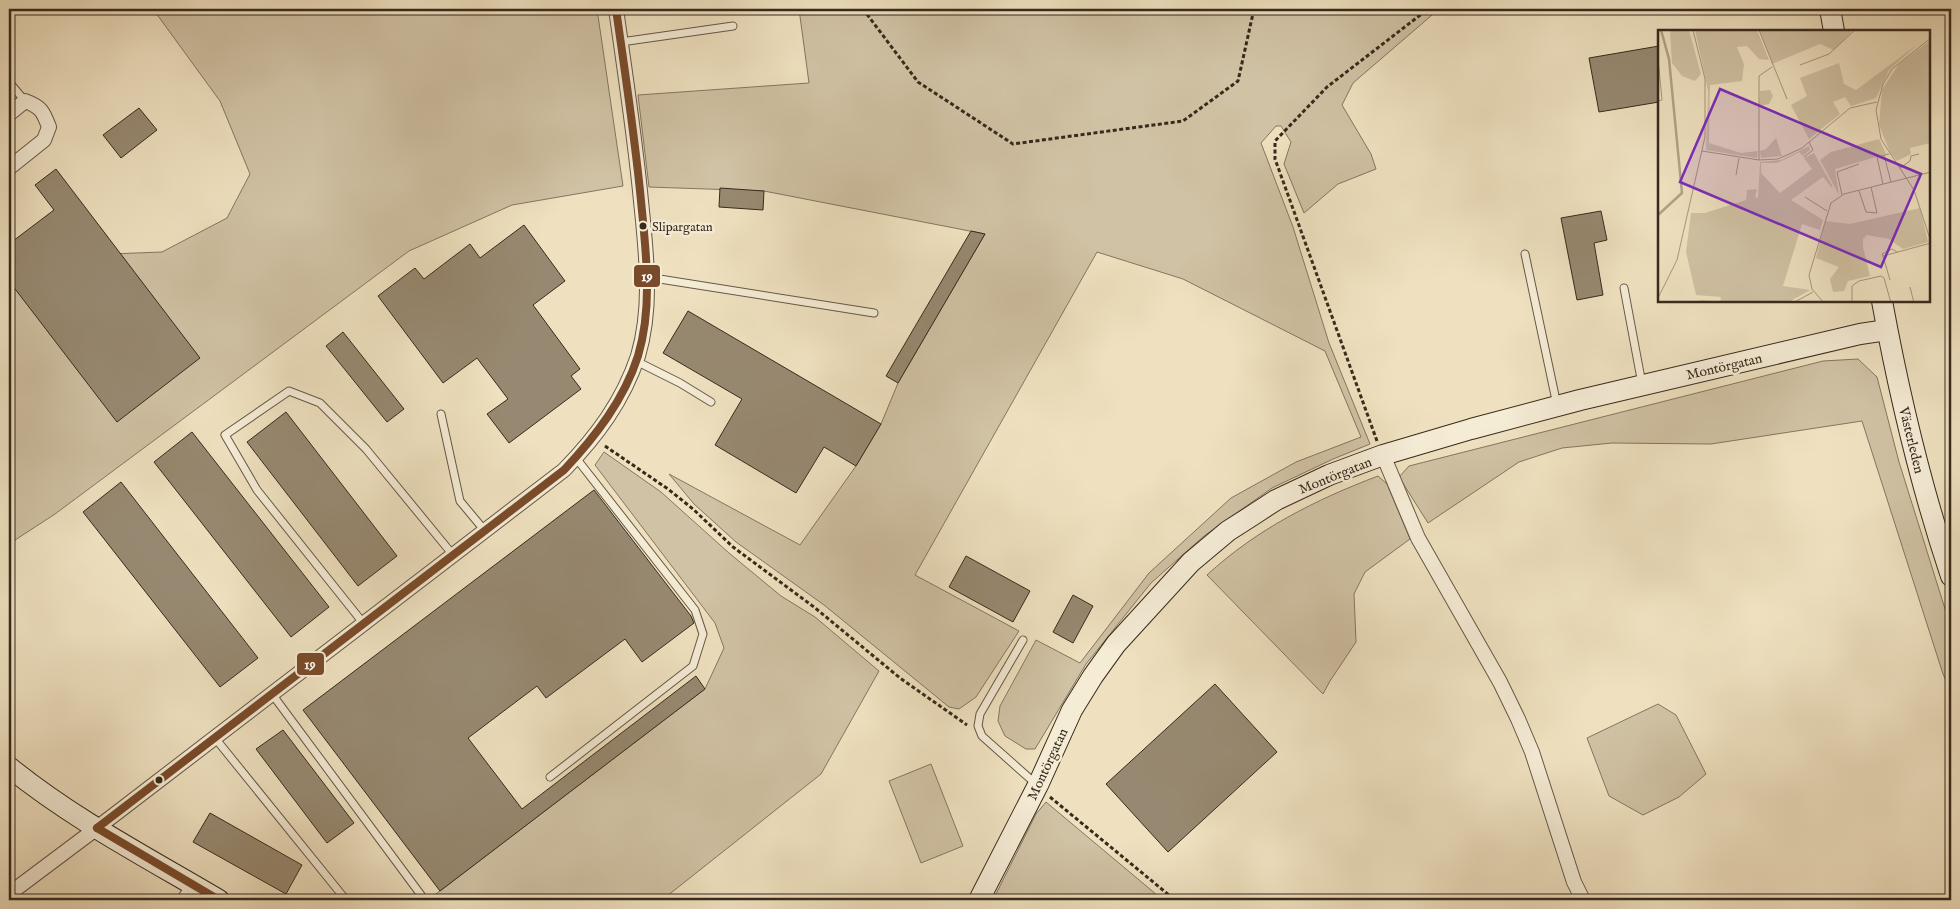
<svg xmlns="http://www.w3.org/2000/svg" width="1960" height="909" font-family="'IM FELL English',serif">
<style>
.green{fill:#d0c2a4;stroke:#847660}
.building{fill:#978971;stroke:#372a1c}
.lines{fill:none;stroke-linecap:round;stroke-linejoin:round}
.lane-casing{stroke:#655845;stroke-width:9}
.street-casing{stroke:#655845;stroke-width:16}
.secondary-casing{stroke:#372a1c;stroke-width:22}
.path{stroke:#372a1c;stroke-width:3;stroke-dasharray:4 2.5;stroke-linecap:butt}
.lane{stroke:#f5ecd6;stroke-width:7}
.street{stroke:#f5ecd6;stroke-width:14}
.secondary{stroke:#f5ecd6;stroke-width:20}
.bus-1-casing{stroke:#f5ecd6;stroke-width:11}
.bus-1{stroke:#7a4b2a;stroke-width:8}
.bus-dot{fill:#372a1c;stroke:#f5ecd6;stroke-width:2}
.labels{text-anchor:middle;stroke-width:5;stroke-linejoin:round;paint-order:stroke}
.bus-label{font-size:13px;fill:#372a1c;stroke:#f5ecd6;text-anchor:start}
.street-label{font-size:14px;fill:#372a1c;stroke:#f5ecd6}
.inset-river{fill:none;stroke:#b0a388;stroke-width:2.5}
.inset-road{fill:none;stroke:#a5987e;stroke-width:1}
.view{fill:#7b2cbf;fill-opacity:0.15;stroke:#7b2cbf;stroke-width:2.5}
.inset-edge{fill:none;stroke:#372a1c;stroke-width:2.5}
.line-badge{stroke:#f5ecd6;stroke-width:2}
.badge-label{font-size:14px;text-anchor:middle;font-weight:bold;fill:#fff}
</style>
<rect width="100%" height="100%" fill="#efe1c0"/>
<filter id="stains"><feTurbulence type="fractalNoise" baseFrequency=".004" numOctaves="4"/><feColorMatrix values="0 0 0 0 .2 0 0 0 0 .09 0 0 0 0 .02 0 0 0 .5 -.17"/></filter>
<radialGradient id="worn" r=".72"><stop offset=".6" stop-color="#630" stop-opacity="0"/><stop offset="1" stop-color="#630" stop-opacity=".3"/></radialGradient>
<g class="green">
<polygon points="153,9 597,9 623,186 512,205 409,251 55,514 9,544 9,252 32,257 162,252 227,218 250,174 220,101"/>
<polygon points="799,9 1439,9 1353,83 1342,105 1371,154 1376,169 1338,184 1304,213 1284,164 1291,142 1281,126 1276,126 1261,143 1293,227 1329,343 1370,444 1333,459 1272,488 1204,536 1151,583 1086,664 1035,749 1026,749 1005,736 998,721 1000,706 1036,640 1080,663 1149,573 1231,498 1296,462 1361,437 1325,351 1183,279 1097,252 915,575 1019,631 976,697 959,709 949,707 824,605 736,542 694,504 669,474 800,545 856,466 881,424 898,383 985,234 764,191 649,187 638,95 809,83"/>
<polygon points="1858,359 1877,377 1899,462 1951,628 1951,692 1943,674 1862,421 1711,444 1612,443 1562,448 1519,462 1428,523 1399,477 1409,466 1823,361"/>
<polygon points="604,452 661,492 729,553 781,596 815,617 879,671 821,774 662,900 428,900 705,689 724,648 715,623 595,465"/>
<path d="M1378 476 1387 484 1410 539 1365 572 1354 594 1356 642 1330 681 1323 694 1207 575C1257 529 1315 500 1378 476Z"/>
<polygon points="1658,704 1676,715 1706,774 1679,797 1643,815 1609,796 1587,738"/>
<polygon points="931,764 963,846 921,863 889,781"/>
<polygon points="1046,802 1163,900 993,900 1036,814"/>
</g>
<g class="building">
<polygon points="1659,46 1659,102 1599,112 1589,58"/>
<polygon points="139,108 157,130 121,158 103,135"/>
<polygon points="56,169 200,358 117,422 9,281 9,244 54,210 35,185"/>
<polygon points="720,188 764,191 763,210 719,207"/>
<polygon points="1601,211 1607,240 1594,243 1603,295 1577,300 1561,218"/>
<polygon points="524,225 565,281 533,305 580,369 571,376 581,389 509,443 487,414 508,399 477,358 443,383 378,296 415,268 424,279 470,244 480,258"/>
<polygon points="971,231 985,234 898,383 886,376"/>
<polygon points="688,311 881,424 856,466 824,447 796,493 715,445 742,399 663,353"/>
<polygon points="343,332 404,409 387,422 326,346"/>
<polygon points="286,412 397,556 358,586 247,442"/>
<polygon points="192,432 329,607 291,637 154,462"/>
<polygon points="121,482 258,658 220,687 83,512"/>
<polygon points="594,490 691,616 694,623 642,662 625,639 546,698 537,686 468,738 522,809 696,676 705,689 440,891 303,710"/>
<polygon points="966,556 1030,591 1013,622 949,587"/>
<polygon points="1073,595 1093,606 1073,643 1053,632"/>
<polygon points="1215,684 1277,752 1168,852 1106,784"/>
<polygon points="283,730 354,823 327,843 256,749"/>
<polygon points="210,813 302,865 286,894 193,842"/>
</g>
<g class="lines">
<defs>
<g id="lane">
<polyline points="621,42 733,26"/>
<polyline points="9,82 25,101"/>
<polyline points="1525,254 1557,405"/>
<polyline points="647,277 874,313"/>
<polyline points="1624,288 1642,384"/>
<polyline points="636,361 680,383 711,402"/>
<polyline points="441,414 460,501 485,531"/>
<polyline points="364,624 257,490 225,435 289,391 320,403 366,449 453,555"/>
<polyline points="1023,640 980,714 978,726 982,736 1036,784"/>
<polyline points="272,694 421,895 414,900"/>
<polyline points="215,738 346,900"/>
<polyline points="550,777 693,666 703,634 695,610 576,458"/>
<polyline points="180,900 189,886"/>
</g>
<g id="street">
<path d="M9 114 25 101C41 107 43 111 49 127L44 140 9 168"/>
<polyline points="1383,455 1418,538 1500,682 1518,719 1532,752 1574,882 1583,900"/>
<path d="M9 894 97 828 564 470C597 436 623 401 638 356 653 306 646 251 641 201 635 137 625 73 616 9"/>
</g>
<g id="secondary">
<polyline points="1830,9 1834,31"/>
<path d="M1882 301C1899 394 1921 487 1951 576"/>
<path d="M9 767C73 819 148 858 219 900"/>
<polyline points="979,900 1038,785 1072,710 1093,676 1116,644 1191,562 1228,531 1253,515 1276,500 1329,475 1383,455 1471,429 1580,400 1860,334 1887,330"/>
</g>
</defs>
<use href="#lane" class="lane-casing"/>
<use href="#street" class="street-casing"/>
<use href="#secondary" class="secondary-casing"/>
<g class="path">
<polyline points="863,9 918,82 1013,144 1183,121 1238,81 1254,9"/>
<polyline points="1377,441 1275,159 1275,141 1327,87 1428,9"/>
<polyline points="605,446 668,489 693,509 733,547 814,607 900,678 967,725"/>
<polyline points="1050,797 1175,900"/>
</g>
<use href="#lane" class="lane"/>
<use href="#street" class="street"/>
<use href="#secondary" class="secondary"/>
<defs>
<g id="bus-1">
<path d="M97 828 564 470C595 437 624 400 638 356 653 306 646 252 641 201 635 137 625 73 616 9"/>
<polyline points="97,828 219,900"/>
</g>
</defs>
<use href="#bus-1" class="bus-1-casing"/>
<use href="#bus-1" class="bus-1"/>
</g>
<g class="bus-dot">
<circle cx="643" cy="226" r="4.5"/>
<circle cx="159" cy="780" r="4.5"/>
</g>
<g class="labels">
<g class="bus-label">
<text x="652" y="231">Slipargatan</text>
</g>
<g class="street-label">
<text transform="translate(1724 366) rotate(-13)" y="5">Montörgatan</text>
<text transform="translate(1912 440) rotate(76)" y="5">Västerleden</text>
<text transform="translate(1335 475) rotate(-22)" y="5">Montörgatan</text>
<text transform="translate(1047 764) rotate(-65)" y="5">Montörgatan</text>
</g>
</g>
<g transform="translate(1658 30)">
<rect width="272" height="272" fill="#efe1c0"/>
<path d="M12 0H31L43 44 37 51 24 46 14 33ZM37 0H99L111 30 101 29 89 16 79 17 86 34 84 51 52 55 51 113 83 123 100 121 99 128 48 120 50 61ZM101 0H195L176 20 162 14 114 34ZM272 11V113L252 118 253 124 239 131 232 122 221 95 224 60 241 34ZM260 14 231 40 218 68 193 76 187 67 175 72 182 84 151 109 133 75 149 66 142 48 181 33 186 54 198 60ZM112 60 115 66 111 74 101 76 102 61ZM118 108 124 126 103 128 102 121 108 119ZM221 109 228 124 177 139 181 165 162 130 173 122ZM151 116 152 120 145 126 141 122 130 128 119 133H103V143L122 163 154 139 146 128 156 123 174 155 175 159 165 147 133 170 165 190 162 200 144 194 125 256 152 260 131 272H40L43 270 62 272 63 267 38 265 28 222 33 183H47L88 170 89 160 99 159 97 167 100 168 102 132 123 130ZM262 178 270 212 245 219 231 209 209 205 205 209V217L212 246 190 251 186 261 175 262 172 249 181 237 158 228 167 191 192 194Z" fill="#d0c2a4"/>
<path class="inset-river" d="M0 185 24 163 11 29 3 0"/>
<path class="inset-road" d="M101 0 129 69M273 8 234 39 225 54 218 80 223 109 256 160 273 212M0 29 4 70 0 71M142 35 171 24 197 0M44 121 101 130 120 129 144 118 192 78 219 72M226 125 233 152M146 127 155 120 151 112M101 130V46L114 37M242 138 252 131 253 126 261 124M78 145 81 128M225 154 219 127 231 124M201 161 208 182 219 183 213 157M184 165 179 142 201 134M147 167 169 181M239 222 234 219 224 224 225 226 273 213M225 226 232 250M252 257 256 273M0 268 19 230 47 107V49L35 0M135 273 155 262M166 273 154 259 151 245 173 173 186 164 273 142M194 273V256L201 251 223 246 226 248 233 273"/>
<path class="view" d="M62 59 263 144 223 237 22 152Z"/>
<rect width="272" height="272" class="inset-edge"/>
</g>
<g class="line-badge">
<rect x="633" y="264" width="28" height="24" rx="5" fill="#7a4b2a"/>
<rect x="296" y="652" width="29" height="24" rx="5" fill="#7a4b2a"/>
</g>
<g class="badge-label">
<text x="647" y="281">19</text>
<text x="310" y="669">19</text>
</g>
<rect width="1960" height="909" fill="none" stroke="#efe1c0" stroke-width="30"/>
<rect x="10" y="10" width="1940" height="889" fill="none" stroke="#372a1c" stroke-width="2.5"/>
<rect x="15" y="15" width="1930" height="879" fill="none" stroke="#372a1c"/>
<rect width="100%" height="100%" filter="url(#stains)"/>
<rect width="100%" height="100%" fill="url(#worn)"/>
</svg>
